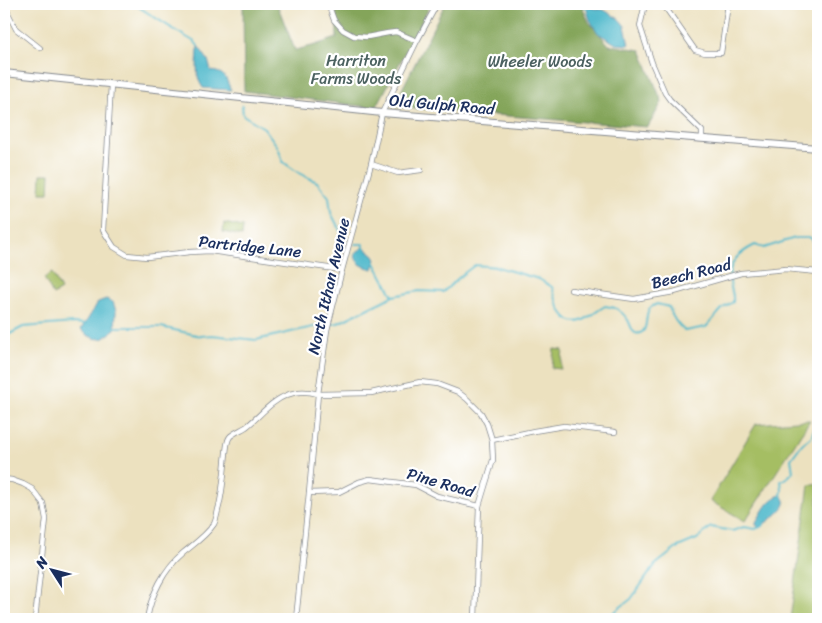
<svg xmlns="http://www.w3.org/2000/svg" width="822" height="623" font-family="Sriracha,sans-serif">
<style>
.green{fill:#a5be64;stroke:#607661}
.forest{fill:#84a55a;stroke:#506a5c}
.water{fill:#4eb8cb;stroke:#347494}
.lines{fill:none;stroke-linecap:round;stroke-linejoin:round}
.stream{stroke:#4eb8cb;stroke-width:2}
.street-casing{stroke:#84888e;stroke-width:6}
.secondary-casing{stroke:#84888e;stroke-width:8}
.street{stroke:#fff;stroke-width:4.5}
.secondary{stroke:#fff;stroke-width:6}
.labels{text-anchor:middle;stroke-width:4.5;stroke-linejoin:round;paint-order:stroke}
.park-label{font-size:16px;fill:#4b6160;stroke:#fff}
.street-label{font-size:16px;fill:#1b2f5e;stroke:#fff}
</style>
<rect width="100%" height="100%" fill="#fff"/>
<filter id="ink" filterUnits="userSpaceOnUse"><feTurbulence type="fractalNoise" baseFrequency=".02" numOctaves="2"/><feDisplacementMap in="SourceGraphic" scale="10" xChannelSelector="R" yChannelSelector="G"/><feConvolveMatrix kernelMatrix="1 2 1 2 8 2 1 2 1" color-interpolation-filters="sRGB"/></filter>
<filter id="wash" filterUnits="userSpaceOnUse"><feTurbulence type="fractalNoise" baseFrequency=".0096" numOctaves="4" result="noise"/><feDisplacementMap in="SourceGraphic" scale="20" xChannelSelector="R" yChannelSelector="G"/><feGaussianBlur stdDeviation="1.12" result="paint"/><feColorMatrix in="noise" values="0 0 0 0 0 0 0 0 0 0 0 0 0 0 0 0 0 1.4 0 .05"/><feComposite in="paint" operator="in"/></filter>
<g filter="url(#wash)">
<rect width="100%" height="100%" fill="#ece1bf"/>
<g class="green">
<polygon points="41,174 50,174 49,193 40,193"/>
<polygon points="224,223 243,227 242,236 223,232"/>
<polygon points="52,273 61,290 53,295 44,278"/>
<polygon points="554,349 563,350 561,369 552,368"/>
<polygon points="810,420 745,521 710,501 756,424"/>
<polygon points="818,483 818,619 790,619 809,485"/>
</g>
<g class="forest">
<polygon points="243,4 277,4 295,50 312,46 337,38 336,4 431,4 376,108 244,91"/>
<polygon points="445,4 587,4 583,9 589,22 609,45 641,50 662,102 648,127 393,107"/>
</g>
<g class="water">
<polygon points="588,7 604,10 619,19 625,26 629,45 616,44 598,33 590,20 587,11"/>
<path d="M198 46 208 60 211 71C226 73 225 77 231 90L203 88C194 76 198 60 198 46Z"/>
<path d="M364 247 374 255 376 259 373 269C364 267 355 264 355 253Z"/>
<path d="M106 299 113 302 116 311 115 329C111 331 110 334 106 337 97 342 87 336 81 329L88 319 98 302Z"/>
<path d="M781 495C784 498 787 501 784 506 781 512 765 524 759 527L756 525V523C762 512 768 498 781 495Z"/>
</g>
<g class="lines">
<g class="stream">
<polyline points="134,4 176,31 195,42 198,46"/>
<polyline points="582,4 587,8"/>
<polyline points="242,105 243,115 264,128 278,147 283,162 299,173 317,182 329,197 331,213 345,240"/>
<polyline points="355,244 363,244 365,249"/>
<polyline points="374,261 393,296"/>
<path d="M114 327H161L201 336 212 335 256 340 313 327 338 323 393 296 419 291 443 292 463 274 475 265 497 267 539 279 552 287C556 299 562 327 581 321 588 319 598 310 605 306 609 307 614 307 617 309 620 311 626 317 628 320 631 325 632 336 640 333 649 330 644 315 650 308 652 306 655 305 657 304L669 307C672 317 676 324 685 331L706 327 723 308 733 302C734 293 731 291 730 282 727 262 739 253 755 245L764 248 795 238H811L818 252"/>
<polyline points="4,337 23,327 74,323 84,324"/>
<polyline points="781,496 782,490 781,481 788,477 793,472 791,459 802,444 811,437 818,421"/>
<polyline points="605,619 631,599 655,565 678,547 697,539 711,527 732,531 744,527 755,529 763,526 764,524"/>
</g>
</g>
</g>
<g filter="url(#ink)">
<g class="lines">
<defs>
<g id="street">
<polyline points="328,4 334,20 343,30 354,36 367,37 388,33 396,32 417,41"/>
<polyline points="645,4 640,26 652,63 665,93 670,100 702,131 702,139"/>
<polyline points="663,4 695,50 705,53 721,53 728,4"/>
<polyline points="4,5 16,29 40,48"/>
<polyline points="111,84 103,230 114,247 127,255 147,257 190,252 210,251 342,270"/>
<polyline points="371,164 398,173 421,170"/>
<polyline points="571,290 634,299 674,292 741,273 786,269 818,272"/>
<polyline points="492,440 534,431 564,426 615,432"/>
<polyline points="4,479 12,480 23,484 32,489 43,503 46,519 35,619"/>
<polyline points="309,493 339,492 359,482 370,479 416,485 437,496 479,506"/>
<path d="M147 619C151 595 164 569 183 553 194 544 206 536 214 524 216 520 217 515 218 510 224 489 224 466 227 445 228 441 228 437 232 435 236 432 241 430 246 427 259 417 271 401 287 395 296 391 308 391 318 394L371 393 420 382 437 384 458 392 467 399 481 413 487 424 492 440 493 460 479 506 475 619"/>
<polyline points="296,619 309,493 318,394 327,330 342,270 371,164 382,113 417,41 437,4"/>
</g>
<polyline id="secondary" points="4,73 382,113 818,148"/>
</defs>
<use href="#street" class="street-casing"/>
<use href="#secondary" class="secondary-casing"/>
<use href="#street" class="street"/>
<use href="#secondary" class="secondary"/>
</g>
</g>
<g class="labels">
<g class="park-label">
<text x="356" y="66">Harriton<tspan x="356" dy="18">Farms Woods</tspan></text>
<text x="540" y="67">Wheeler Woods</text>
</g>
<g class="street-label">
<text transform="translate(442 104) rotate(5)" y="6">Old Gulph Road</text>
<text transform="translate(250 246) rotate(6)" y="6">Partridge Lane</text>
<text transform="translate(691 273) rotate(-14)" y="6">Beech Road</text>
<text transform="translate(328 286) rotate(-77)" y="6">North Ithan Avenue</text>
<text transform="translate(441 482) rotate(16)" y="6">Pine Road</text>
</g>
</g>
<rect width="822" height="623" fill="none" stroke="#fff" stroke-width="20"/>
<g transform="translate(52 570) rotate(306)" stroke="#ffffff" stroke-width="4" paint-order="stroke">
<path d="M0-4L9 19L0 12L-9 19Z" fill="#1b2f5e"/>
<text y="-8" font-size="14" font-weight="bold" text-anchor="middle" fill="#1b2f5e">N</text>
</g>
</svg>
